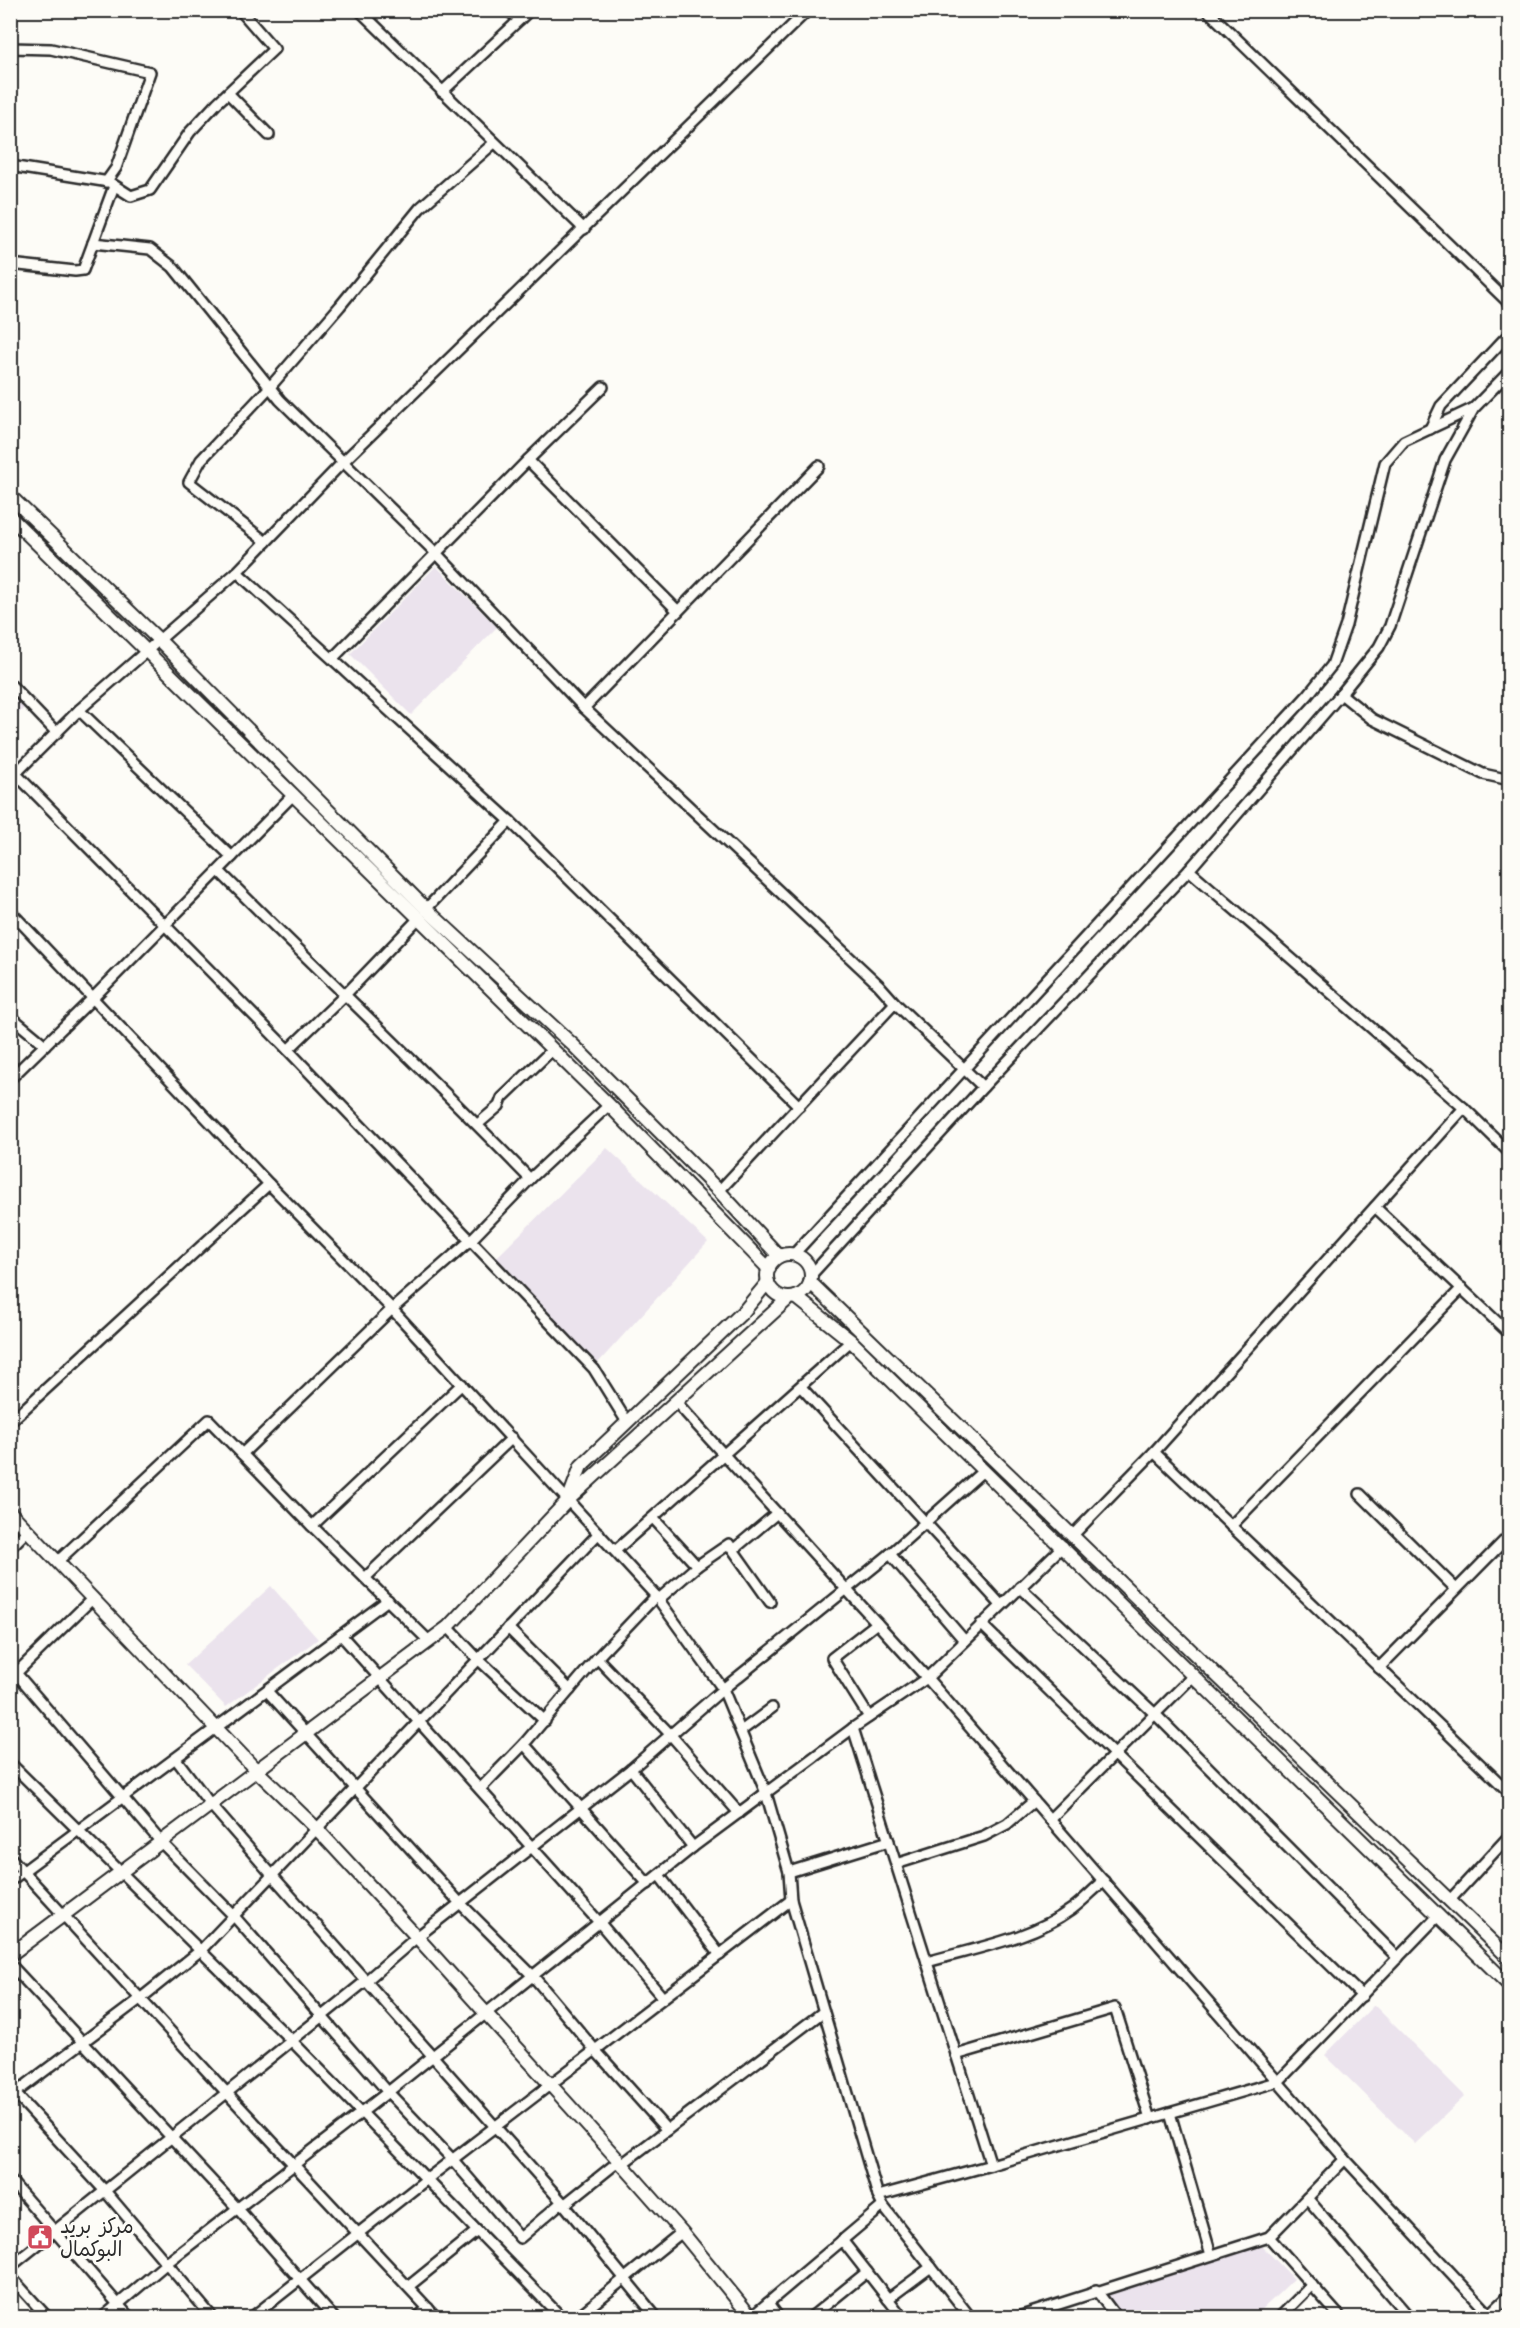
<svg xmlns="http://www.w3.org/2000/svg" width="1520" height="2328" font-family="'Architects Daughter','Playpen Sans Arabic',sans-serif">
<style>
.built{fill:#ebe3ed}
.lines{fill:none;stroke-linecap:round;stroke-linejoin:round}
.street-casing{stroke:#2b2b2b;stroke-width:14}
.secondary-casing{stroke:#2b2b2b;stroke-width:16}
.street{stroke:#fdfcf7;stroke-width:9}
.secondary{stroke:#fdfcf7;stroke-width:12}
.labels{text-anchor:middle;stroke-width:6;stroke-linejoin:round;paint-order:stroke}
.poi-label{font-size:20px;fill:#2b2b2b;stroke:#fdfcf7;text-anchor:start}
</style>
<rect width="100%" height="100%" fill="#fdfcf7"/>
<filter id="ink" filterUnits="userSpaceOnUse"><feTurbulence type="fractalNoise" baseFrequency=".0167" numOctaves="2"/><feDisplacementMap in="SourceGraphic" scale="12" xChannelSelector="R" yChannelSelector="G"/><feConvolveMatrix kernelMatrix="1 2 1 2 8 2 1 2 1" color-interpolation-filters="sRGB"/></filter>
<g filter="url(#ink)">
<g class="built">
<polygon points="436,566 497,627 411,715 350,654"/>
<polygon points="11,695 24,708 11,721"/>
<polygon points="607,1148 708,1242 597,1364 496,1258"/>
<polygon points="271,1586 318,1639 226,1707 185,1665"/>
<polygon points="1374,2005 1465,2096 1415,2144 1325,2055"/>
<polygon points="1262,2246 1294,2279 1254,2317 1124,2317 1106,2295"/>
</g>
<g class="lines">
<defs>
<g id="street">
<polyline points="359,10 584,229"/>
<polyline points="507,10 520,19"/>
<polyline points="1207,10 1510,304"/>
<polyline points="10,48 51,49 150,72 116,168 106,182"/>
<polyline points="442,92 530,10"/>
<polyline points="228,93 269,135"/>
<polyline points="10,166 109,182 131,196 150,190 190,132 217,103 274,49 240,10"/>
<polyline points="93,243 150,249 173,267 280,400 437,554 584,708 879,985 895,1003 983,1087"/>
<polyline points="10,264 75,271 83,270 114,186"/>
<polyline points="1430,429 1441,406 1510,333"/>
<polyline points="528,460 678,611"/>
<polyline points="266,542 189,482 201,460 270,387 340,306 420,208 494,143"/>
<polyline points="237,572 510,821 799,1106"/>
<polyline points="333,658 528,460 603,387"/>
<polyline points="10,684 57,733"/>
<polyline points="1341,694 1372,719 1483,774 1510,780"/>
<polyline points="584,708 819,466"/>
<polyline points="79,710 232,857"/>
<polyline points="16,774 288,1050 594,1369 627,1422"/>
<polyline points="10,779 79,710 237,572 344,461 808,10"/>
<polyline points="1189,870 1464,1108 1510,1153"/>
<path d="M219 871C322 974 429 1074 530 1179"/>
<polyline points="426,909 510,821"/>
<polyline points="10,911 269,1184 392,1309 656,1596 723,1689 766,1793 789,1872 791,1900 878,2196 883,2206 971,2318"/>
<polyline points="10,1016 45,1045"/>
<polyline points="288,1050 344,996 420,917"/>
<polyline points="10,1079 93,998 294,794"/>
<polyline points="478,1124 499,1106 502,1098 552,1050"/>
<polyline points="719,1191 895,1003"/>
<polyline points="1375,1207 1510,1334"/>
<polyline points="794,1254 1308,695 1332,665 1346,625 1385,463 1404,441 1474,408"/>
<polyline points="811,1275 983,1087 1189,870 1341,694 1379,647 1390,626 1445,460 1474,408 1510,371"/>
<polyline points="801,1387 1001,1605"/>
<polyline points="676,1402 927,1678 1345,2159 1493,2318"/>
<polyline points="10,1422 269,1184"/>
<polyline points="1154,1452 1510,1793"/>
<polyline points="242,1454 392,1309 471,1240 530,1179 609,1105"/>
<polyline points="1360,1494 1456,1589"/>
<polyline points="653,1518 697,1566"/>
<polyline points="312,1526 462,1384"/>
<polyline points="1231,1526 1462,1288"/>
<polyline points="1072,1536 1154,1452 1464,1108"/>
<polyline points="10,1548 28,1530"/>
<polyline points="734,1549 777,1513"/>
<polyline points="615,1551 851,1341"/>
<polyline points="890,1554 964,1640"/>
<polyline points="58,1561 209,1420 312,1526 429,1641"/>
<polyline points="365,1578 512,1438"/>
<polyline points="1020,1587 1155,1714 1398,1958"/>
<polyline points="659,1599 697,1566 729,1544 770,1602"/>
<polyline points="981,1624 1362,1996"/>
<polyline points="448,1627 478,1659 545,1721"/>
<polyline points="508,1628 570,1690"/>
<polyline points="341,1635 599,1922 663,1998"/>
<polyline points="597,1658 670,1734 739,1813"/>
<polyline points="10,1666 161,1842 233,1915 388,2092 453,2160 520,2238 562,2202"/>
<polyline points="1379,1668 1510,1535"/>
<polyline points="10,1679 93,1598"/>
<polyline points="267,1691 460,1903 533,1976 595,2050 667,2130"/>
<polyline points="869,1717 832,1658 877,1623"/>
<polyline points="853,1728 991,2165"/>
<polyline points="741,1731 772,1708"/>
<polyline points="524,1744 648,1884"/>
<polyline points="176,1759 211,1805 272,1875 562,2202 657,2318"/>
<polyline points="10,1763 291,2040 562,2318"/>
<polyline points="631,1769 693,1847"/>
<polyline points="480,1789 524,1744 597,1658 656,1596"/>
<polyline points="1050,1819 1194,1675"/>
<polyline points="10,1857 226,2092 437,2318"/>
<polyline points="896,1864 984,1836 1007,1824 1034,1801"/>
<polyline points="789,1872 889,1841"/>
<polyline points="659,1875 720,1955"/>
<polyline points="10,1881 388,1600"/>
<polyline points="1449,1901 1510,1835"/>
<path d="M927 1962C975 1948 1031 1939 1072 1909 1083 1901 1093 1890 1104 1881"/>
<polyline points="10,1964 238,2209 334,2318"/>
<polyline points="956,2055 1115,2008 1150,2119"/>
<polyline points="10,2088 105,2191 213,2318"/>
<polyline points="10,2097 140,1999 201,1950 599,1533"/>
<polyline points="1170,2113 1211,2255"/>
<polyline points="622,2164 823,2012"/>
<polyline points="10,2180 130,2318"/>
<polyline points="878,2196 991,2165 1279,2081 1439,1915"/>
<polyline points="1307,2198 1410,2318"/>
<polyline points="564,2205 619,2161"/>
<polyline points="1269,2237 1341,2318"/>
<polyline points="842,2240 903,2318"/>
<polyline points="10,2267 367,1980 417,1937 631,1769 723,1689 890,1554 984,1470"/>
<polyline points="10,2276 48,2318"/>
<polyline points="409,2286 477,2231"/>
<polyline points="1096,2290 1117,2318"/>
<polyline points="888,2299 931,2267"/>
<polyline points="768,2303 779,2318"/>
<polyline points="102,2318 168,2262 388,2092 693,1847 853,1728 927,1678 1063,1546"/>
<polyline points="251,2318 427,2179 791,1900"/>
<polyline points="417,2318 428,2308"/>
<polyline points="576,2318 682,2232"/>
<polyline points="750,2318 883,2206"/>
<polyline points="810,2318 867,2272"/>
<polyline points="1015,2318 1269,2237 1345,2159"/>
<polyline points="1279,2318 1312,2285"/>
<polyline points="1486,2318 1510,2295"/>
</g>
<g id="secondary">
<polyline points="10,496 160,641 426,909 573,1045 719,1191 779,1256"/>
<polyline points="10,517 609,1105 769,1269"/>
<circle cx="789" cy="1276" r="22"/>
<polyline points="810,1282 1510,1959"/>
<polyline points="796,1297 851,1341 1510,1986"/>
<polyline points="569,1498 581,1466 744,1311 768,1282"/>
<polyline points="10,1512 257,1771 317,1829 417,1937 622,2164 682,2232 751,2317"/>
<polyline points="10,1955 448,1627 569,1499 789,1298"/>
</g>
</defs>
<use href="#street" class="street-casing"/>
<use href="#secondary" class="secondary-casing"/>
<use href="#street" class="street"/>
<use href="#secondary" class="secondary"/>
</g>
</g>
<defs>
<symbol id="civic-square" viewBox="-11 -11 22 22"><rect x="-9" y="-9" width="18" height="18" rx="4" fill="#d1495b" stroke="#fdfcf7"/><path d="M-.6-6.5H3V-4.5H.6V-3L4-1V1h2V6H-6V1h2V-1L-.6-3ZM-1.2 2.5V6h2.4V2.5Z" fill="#fff"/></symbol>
</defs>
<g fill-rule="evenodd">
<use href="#civic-square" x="25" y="2222" width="30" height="30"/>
</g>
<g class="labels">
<g class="poi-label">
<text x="60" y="2233">مركز بريد<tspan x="60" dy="23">البوكمال</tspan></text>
</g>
</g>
<rect width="1520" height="2328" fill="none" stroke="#fdfcf7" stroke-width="36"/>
<rect x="18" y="18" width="1484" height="2292" fill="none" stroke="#2b2b2b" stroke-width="2" filter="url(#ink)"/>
</svg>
